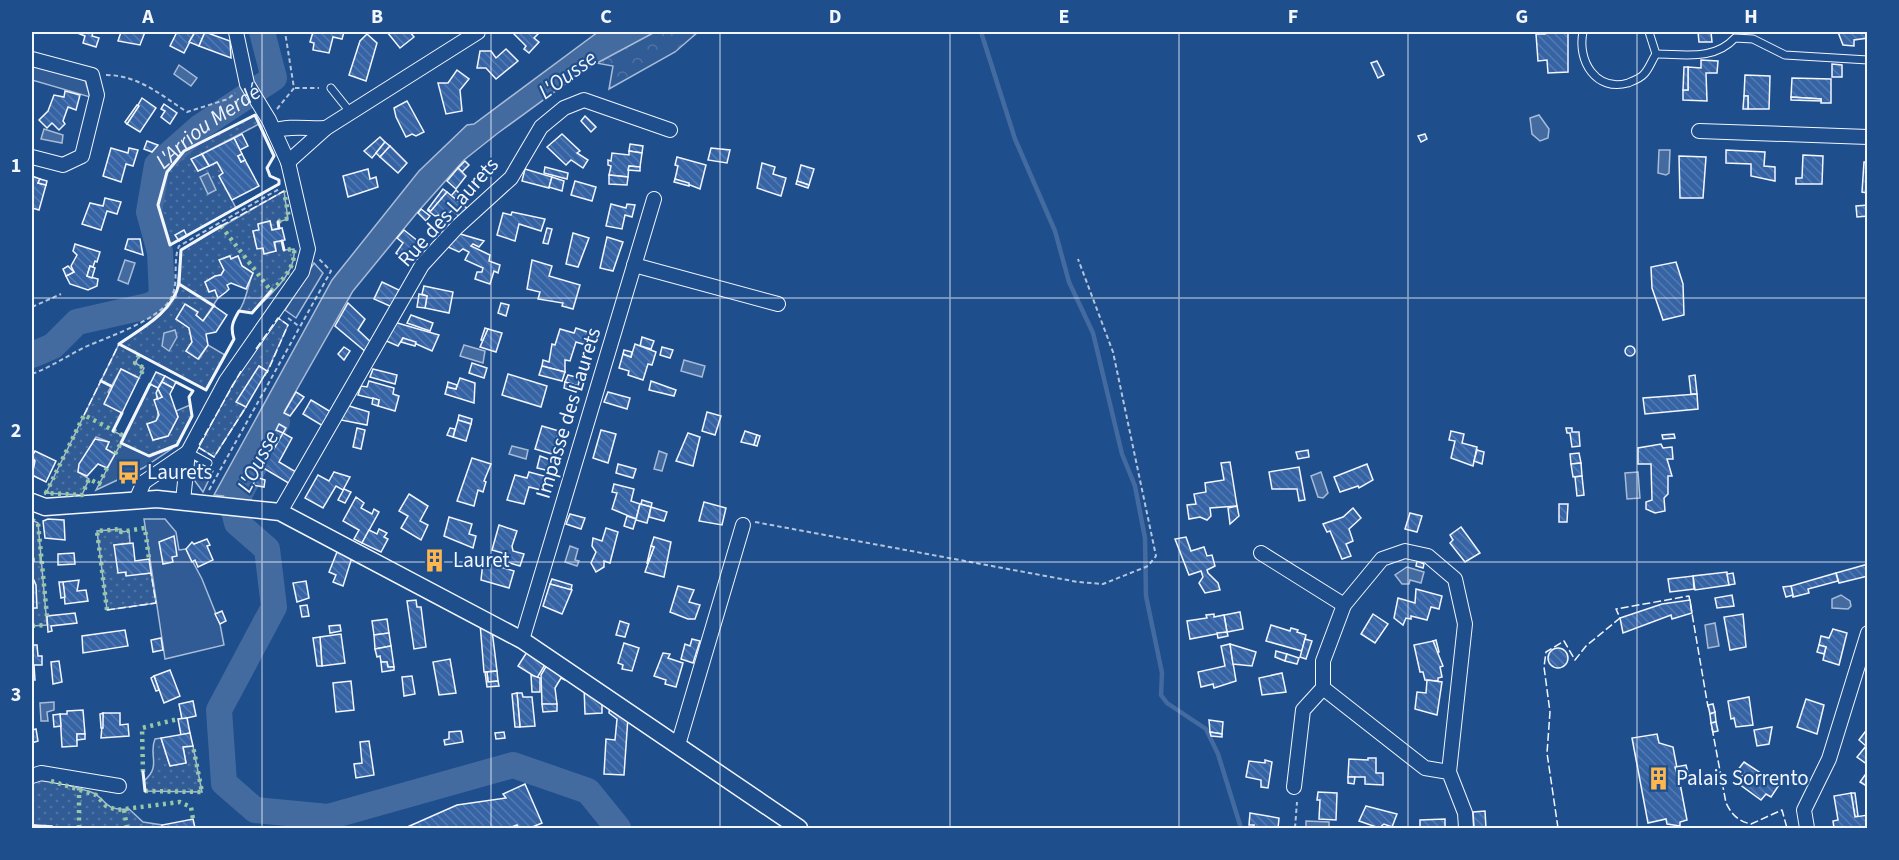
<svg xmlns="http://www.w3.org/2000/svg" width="1899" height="860" font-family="'Source Sans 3',sans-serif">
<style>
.built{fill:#305b95;stroke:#a8bbd7;stroke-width:1.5}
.forest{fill:url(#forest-crowns);stroke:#a8bbd7;stroke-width:1.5}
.garden{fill:url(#garden-dots);stroke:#a8bbd7;stroke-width:1.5}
.water{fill:#446ba0;stroke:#a8bbd7;stroke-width:1.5}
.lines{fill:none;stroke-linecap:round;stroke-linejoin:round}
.stream{stroke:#446ba0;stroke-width:4.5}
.river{stroke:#446ba0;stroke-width:26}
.building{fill:url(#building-back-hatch);stroke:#f2f6ff;stroke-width:1.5}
.service-casing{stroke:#f2f6ff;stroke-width:9}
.minor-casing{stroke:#f2f6ff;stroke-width:16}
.tertiary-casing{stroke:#f2f6ff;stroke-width:19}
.path{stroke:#b3c4dc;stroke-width:2;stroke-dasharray:4.5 3;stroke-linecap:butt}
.service{stroke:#1f4e8c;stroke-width:7}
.minor{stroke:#1f4e8c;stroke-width:14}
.tertiary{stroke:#1f4e8c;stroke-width:16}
.hedge{stroke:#97c8a6;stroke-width:4.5;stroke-dasharray:3 4.5;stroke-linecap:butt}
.fence{stroke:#f2f6ff;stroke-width:1.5;stroke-dasharray:8 3;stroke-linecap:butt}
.wall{stroke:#f2f6ff;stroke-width:3}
.grid{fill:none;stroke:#f2f6ff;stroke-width:1.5;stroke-opacity:0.55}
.labels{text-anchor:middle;stroke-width:4.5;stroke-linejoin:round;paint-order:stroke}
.street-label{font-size:21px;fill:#f2f6ff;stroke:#1f4e8c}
.poi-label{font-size:21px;fill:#f2f6ff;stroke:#1f4e8c;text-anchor:start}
.water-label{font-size:22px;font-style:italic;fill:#f2f6ff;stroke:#1f4e8c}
.neatline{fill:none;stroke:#f2f6ff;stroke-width:2}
.grid-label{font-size:20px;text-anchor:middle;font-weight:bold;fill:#f2f6ff}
</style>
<defs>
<pattern id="forest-crowns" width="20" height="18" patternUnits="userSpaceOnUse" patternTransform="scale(1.5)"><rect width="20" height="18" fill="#305b95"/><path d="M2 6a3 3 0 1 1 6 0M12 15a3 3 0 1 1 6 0" fill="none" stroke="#4e73a5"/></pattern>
<pattern id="garden-dots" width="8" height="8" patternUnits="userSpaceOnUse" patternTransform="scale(1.5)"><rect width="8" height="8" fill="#305b95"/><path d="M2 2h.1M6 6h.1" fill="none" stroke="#4e73a5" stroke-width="1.8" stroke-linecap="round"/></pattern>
<pattern id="building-back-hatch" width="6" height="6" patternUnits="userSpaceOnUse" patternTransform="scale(1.5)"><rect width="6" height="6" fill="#3563a3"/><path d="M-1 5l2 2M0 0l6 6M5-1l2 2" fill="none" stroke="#537ab1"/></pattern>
</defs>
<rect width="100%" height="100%" fill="#1f4e8c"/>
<g class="built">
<polygon points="32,65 85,80 90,97 32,80"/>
<polygon points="314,263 323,273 296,318 285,310"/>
<polygon points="121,443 149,456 173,448 143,468 96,490"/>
<polygon points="193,460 213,471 203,492 192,477"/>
<polygon points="144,519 165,519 176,532 179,550 186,549 202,579 220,624 224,645 165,659"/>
</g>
<polygon class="forest" points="653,32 698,32 675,52 609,89 613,66 596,63"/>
<g class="garden">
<polygon points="255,115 259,124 192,159 198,171 217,162 223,173 219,176 236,208 170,245 158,205 167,172 184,151"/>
<path d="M284 191 288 219 278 222 279 228 272 230 270 221 258 224 259 230 253 231 257 248H263L264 253 276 251 275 242 282 241 284 250 294 249C297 274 268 296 252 313L239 311C247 299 247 287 253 273L242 266 238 256 231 259 229 256 220 260 224 270 221 275 215 276 205 282 209 291 215 290 218 298 203 321 196 315 197 312 185 305 176 319 189 328 192 342 186 351 199 359 208 345 225 355 206 390 140 355 135 363 144 368 139 378 121 369 108 392 122 413 113 431 123 436 150 384 158 388C153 398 162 410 156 421L147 424 153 440 168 436 178 417 176 411 190 405 192 416 177 445 149 456 121 443 115 454 106 449 109 442 96 437 80 464 78 472 89 479 82 495 46 493 119 344 160 315 176 297 181 250Z"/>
<polygon points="278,318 288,325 265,376 267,371 259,366 237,401 246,407 214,457 198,447 233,383"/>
<polygon points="32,520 38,523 47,625 32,626"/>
<polygon points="121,529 121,532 129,531 130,543 114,545 126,575 151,573 156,603 107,610 97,531"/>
<path d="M161 738 170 766 186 763 183 747 193 746 202 792 145 791 144 781C162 766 148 755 155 739Z"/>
<path d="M43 778C59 783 75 787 91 792 108 799 102 811 129 809L143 822 162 825V828H52L34 825 32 828V782Z"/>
</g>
<g class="water">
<polygon points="598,32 655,32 586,69 498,133 464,160 416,214 353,291 255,463 251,499 214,495 332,280 419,171 467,125 474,124"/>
<polygon points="179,65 197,78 191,86 174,74"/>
<polygon points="1539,115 1549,129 1548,138 1540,141 1532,134 1530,118"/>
<polygon points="44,129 63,135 62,143 41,139"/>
<polygon points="1659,150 1670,150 1669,173 1666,175 1658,173"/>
<polygon points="208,173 216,190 208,194 200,177"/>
<polygon points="125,260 135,263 128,284 118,280"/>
<polygon points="175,330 177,337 169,351 162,346 164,333"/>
<polygon points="464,345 485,351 483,363 460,356"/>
<polygon points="684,360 705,366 702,377 681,371"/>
<polygon points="512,446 528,450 526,459 509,454"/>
<polygon points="659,451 667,454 662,471 654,469"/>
<polygon points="1321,472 1328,493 1323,498 1318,497 1311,476"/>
<polygon points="1638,472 1640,498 1627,499 1625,473"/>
<polygon points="570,546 578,549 575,560 579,561 577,566 565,562"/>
<polygon points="1407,567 1424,572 1421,583 1410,580 1409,584 1402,584 1395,575"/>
<polygon points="1841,595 1850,601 1851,606 1848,609 1832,608 1832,599"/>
<polygon points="1715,623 1719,646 1708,648 1705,625"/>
<polygon points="54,702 54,710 47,712 48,721 41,721 40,703"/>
<polygon points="1306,821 1329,822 1329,828 1306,828"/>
</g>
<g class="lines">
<polyline class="stream" points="981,32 1015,139 1055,231 1069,282 1093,333 1122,454 1135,486 1145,538 1146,596 1162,673 1161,695 1167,703 1206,729 1218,754 1241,828"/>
<g class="river">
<path id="s1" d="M32 355 53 346 77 322 152 305 162 297 160 252 149 212 157 165 200 127 274 78 262 32"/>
<polyline points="277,422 233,507 237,523 267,549 274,607 219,710 224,783 255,810 328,817 513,765 588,791 618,828"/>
</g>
</g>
<g class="building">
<polygon points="75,32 93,32 92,36 99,38 96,47 83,43 85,36"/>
<polygon points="121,32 145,32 140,45 118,41"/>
<polygon points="177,32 195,32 184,53 170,46"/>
<polygon points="195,32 205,32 199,46 189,42"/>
<polygon points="205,32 230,41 231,58 199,46"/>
<polygon points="313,32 317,33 344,32 342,39 333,37 329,53 313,50 314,43 310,42"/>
<polygon points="387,32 410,32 414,37 400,48"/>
<polygon points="516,32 540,32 534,38 539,42 529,53 524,49 526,46 514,34"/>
<polygon points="1545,32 1568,33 1568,72 1548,73 1547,60 1538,61 1536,34 1545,34"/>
<polygon points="1698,32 1711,32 1712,42 1699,42"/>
<polygon points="1838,32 1868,32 1868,38 1854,40 1854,46 1843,45"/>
<polygon points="367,34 377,43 366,81 349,75 360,41"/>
<polygon points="506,49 518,61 496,79 486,68 477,68 480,51 491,51 496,58"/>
<polygon points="1701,60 1718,61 1717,73 1706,73 1707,101 1683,100 1683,90 1688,90 1688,67 1701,68"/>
<polygon points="1377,61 1384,75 1378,78 1371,63"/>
<polygon points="1832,64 1842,65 1842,77 1832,77"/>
<polygon points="1684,67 1688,67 1688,90 1683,90"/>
<polygon points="457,70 469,79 460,90 462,111 446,114 438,83 448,83"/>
<polygon points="1745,75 1770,76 1769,109 1748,109 1748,96 1744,96"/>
<polygon points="1792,78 1831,79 1831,103 1821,103 1821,99 1791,97"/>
<polygon points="65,91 80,95 76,110 68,107 63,121 65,124 59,130 52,123 47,128 39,120 48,111 54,95 64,97"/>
<polygon points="1744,96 1748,96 1748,109 1743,109"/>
<polygon points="1791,97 1821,99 1821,101 1791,100"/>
<polygon points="142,98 156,108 140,132 127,124"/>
<polygon points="407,101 424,132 416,136 412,134 406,137 396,117 394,108"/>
<polygon points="164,104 177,113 170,124 161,117 165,111 161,109"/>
<polygon points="137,105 139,106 127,124 125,122"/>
<polygon points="585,116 596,127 591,132 581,121"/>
<polygon points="242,134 248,146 240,150 234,138"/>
<polygon points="562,134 580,151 577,153 588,160 583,168 571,160 566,165 547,147"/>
<polygon points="1425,134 1427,139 1421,142 1418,136"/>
<polygon points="380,137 385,142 372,158 364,151"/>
<polygon points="234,138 242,154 238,156 241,162 245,160 259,186 232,200 219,176 223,173 217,162 209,166 202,154"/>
<polygon points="147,141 158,145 152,152 144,149"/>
<polygon points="385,142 390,146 380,157 376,153"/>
<polygon points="630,144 643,146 642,153 629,151"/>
<polygon points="390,146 407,163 398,173 380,157"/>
<polygon points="111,148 128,153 129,148 138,150 133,166 126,164 121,182 103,176"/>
<polygon points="711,148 730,150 727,163 708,160"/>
<polygon points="1726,150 1765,152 1764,166 1775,167 1775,181 1751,176 1751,164 1726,163"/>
<polygon points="629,151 642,153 640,167 629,166 628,177 609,175 611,166 608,165 608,160 611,161 612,153 629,155"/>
<polygon points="202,154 209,166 198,171 191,159"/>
<polygon points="242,154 245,160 241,162 238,156"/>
<polygon points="1803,155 1823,156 1822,184 1796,184 1796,178 1802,178"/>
<polygon points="1679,156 1706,157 1703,198 1680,198"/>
<polygon points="677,157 706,165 700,189 675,179 678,166 675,165"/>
<polygon points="465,161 469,165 462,172 458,168"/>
<polygon points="1864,162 1868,162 1868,193 1862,192"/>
<polygon points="762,163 775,167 773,174 786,178 781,196 757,188"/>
<polygon points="801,165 814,169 809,185 797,181"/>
<polygon points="629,166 640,167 640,171 628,170"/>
<polygon points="545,167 568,173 567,179 544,173"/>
<polygon points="458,168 466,176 456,189 447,181"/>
<polygon points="368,169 370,179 376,177 378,187 348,197 343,176"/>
<polygon points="525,169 552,177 549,188 522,181"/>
<polygon points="609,175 628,177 627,185 609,184"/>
<polygon points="32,176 40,179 38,183 46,185 39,210 32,208"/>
<polygon points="552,177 564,181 562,191 549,187"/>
<polygon points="40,179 47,181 46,185 38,183"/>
<polygon points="675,179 689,183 689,186 674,182"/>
<polygon points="575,181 596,187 592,201 571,195"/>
<polygon points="797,181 809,185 808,188 796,184"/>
<polygon points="443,189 447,192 431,211 428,209"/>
<polygon points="456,190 462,196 458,201 451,196"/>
<polygon points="447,192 458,201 461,199 467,203 464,206 467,208 460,217 452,210 444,219 439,215 435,216 427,210 431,211"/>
<polygon points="105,198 121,202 117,214 107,211 101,230 82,224 90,203 103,206"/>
<polygon points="611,204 626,208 627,204 635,205 632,217 625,215 622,229 606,226"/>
<polygon points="1868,205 1868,216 1857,217 1856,206"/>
<polygon points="421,209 430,216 426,221 418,213"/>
<polygon points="512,212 545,219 541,231 519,224 515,241 497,235 503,213 511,215"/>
<polygon points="270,221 272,230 282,228 285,240 274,242 276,251 264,254 263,248 257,249 253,231 259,230 258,224"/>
<polygon points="547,228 552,229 548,244 543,243"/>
<polygon points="184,230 187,236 179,241 175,235"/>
<polygon points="404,230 423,245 408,263 396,253 403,243 397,238"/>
<polygon points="457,233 484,241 479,247 473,244 471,246 490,255 489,261 500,265 498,273 494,271 490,284 475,279 477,272 482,272 483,268 465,260 469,252 463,249 459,252 448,247"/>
<polygon points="573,233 589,238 578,267 566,264"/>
<polygon points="607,237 623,242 613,271 600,268"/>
<polygon points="128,239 140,239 143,255 125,249"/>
<polygon points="75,244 100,252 97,262 95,261 93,267 90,266 87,276 98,279 97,286 88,290 70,284 66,276 74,272 71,266 77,255 73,251"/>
<polygon points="230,256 231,259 238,256 242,266 253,273 246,289 231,283 227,285 229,289 226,292 218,298 215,290 209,292 205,282 215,276 221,275 224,270 219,260"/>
<polygon points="532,260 552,266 549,276 580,285 573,309 562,306 563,303 538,299 540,292 527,289"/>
<polygon points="1676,262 1683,284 1684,315 1663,320 1652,288 1651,267"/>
<polygon points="68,266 74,272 66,276 63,269"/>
<polygon points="90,266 95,268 92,278 87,276"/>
<polygon points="382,282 399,290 392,307 374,299"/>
<polygon points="424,286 453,292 449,313 425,308 427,296 422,294"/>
<polygon points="419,294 427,296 425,308 417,307"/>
<polygon points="348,303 365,319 358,330 373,344 366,352 335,326"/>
<polygon points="501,303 509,305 506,316 498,313"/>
<polygon points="185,304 198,312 196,315 203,321 214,306 227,315 216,332 206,334 208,345 198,359 186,351 192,342 189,328 176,319"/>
<polygon points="411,315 433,323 430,331 407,323"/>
<polygon points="394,322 439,335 432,351 403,338 398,346 384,340"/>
<polygon points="485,328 488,329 485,341 481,340"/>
<polygon points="576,328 593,334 589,346 576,342 570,361 565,360 565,372 542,366 543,360 549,362 552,344 555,345 560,329 574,333"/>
<polygon points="488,329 502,333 496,352 480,347"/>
<polygon points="642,337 654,341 651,349 640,346"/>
<polygon points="403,338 416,342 415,346 401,342"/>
<polygon points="635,344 656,352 652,365 648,364 643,380 628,375 629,371 619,368 623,354 631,357"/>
<circle cx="1630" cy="351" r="5"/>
<polygon points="344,347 350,351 344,360 338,354"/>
<polygon points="662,347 673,350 670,358 660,355"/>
<polygon points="624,350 632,352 631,357 623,354"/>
<polygon points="472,363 487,368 484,378 469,373"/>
<polygon points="259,366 267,371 246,407 236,402"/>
<polygon points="542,366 565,372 562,381 539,375"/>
<polygon points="121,369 139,378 122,413 104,404"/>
<polygon points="373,369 397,375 395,384 370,377"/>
<polygon points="156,372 165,376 158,388 150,384"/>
<polygon points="508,374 547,386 541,407 502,395"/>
<polygon points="568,375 580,378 578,386 565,382"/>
<polygon points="1695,375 1697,394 1691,394 1689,376"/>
<polygon points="165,376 176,382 173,388 162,382"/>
<polygon points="460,378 475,383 474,403 445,394 447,387 456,389"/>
<polygon points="369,381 394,388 393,394 399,396 395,411 378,406 379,400 358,395 361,386 367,387"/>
<polygon points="651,381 676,390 674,396 649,390"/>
<polygon points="162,382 173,388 170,394 178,417 168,436 153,440 147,424 156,421 159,415 154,400 162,397 158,389"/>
<polygon points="448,382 457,385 456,389 447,387"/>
<polygon points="565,382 578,386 576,392 564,388"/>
<polygon points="158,389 162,397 158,399 156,393"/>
<polygon points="296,392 304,397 290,416 284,413"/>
<polygon points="608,392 630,398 627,409 604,402"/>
<polygon points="1697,394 1698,409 1645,414 1643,398"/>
<polygon points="373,398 379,400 378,406 372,404"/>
<polygon points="311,400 331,412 323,426 303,414"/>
<polygon points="346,405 369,412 367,425 341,420"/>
<polygon points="707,412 721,416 715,435 702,431"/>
<polygon points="459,415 472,419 471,424 458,420"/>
<polygon points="458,420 471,424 466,441 453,437"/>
<polygon points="279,424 286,428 283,433 276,430"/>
<polygon points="542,426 559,431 552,454 535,449"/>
<polygon points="357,428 365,430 361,449 353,447"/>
<polygon points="450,428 455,429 453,437 447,435"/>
<polygon points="1566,428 1572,428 1572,432 1579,432 1580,446 1572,447 1570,433 1567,433"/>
<polygon points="601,430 616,434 608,463 593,458"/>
<polygon points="745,431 757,435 754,445 741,442"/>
<polygon points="1451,431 1464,434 1462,443 1477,447 1473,466 1451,458 1455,441 1449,440"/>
<polygon points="283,433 292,438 279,462 296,472 290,484 260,466 271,447 274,449"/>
<polygon points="688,433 700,437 693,466 676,461"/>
<polygon points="1674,434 1675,438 1663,439 1662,435"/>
<polygon points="757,435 760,436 757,446 754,445"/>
<polygon points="95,439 109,442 106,449 115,454 107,468 98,464 87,476 78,472 79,464"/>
<polygon points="1661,444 1663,448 1672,447 1673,459 1667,459 1672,476 1668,476 1668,494 1664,498 1665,511 1655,513 1646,509 1646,502 1652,500 1651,464 1638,464 1638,448"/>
<polygon points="1308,450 1309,457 1298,459 1296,452"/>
<polygon points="1477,450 1484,452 1482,464 1474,461"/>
<polygon points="35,451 56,461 46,482 32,475 35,461 32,457"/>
<polygon points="1579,453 1581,463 1571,464 1570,454"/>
<polygon points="540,456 553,461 550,471 537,468"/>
<polygon points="472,458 491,464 484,481 486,482 483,492 478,490 474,506 457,501"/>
<polygon points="1230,462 1237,506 1210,508 1211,516 1207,520 1200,517 1189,519 1187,505 1196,504 1194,494 1206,492 1205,483 1224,480 1221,463"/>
<polygon points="1581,463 1582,476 1573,477 1571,464"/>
<polygon points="618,464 636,469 633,478 616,473"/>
<polygon points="1367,464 1373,480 1359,488 1358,486 1340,492 1334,477"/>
<polygon points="1299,467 1305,500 1299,501 1297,489 1272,489 1269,472"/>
<polygon points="334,472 350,477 343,490 336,486 323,508 305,498 318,475 329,481"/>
<polygon points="529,472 544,476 541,490 529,487 524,504 507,500 515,475 527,478"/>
<polygon points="1582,476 1584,495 1577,496 1575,477"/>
<polygon points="256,477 265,480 264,487 253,485"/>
<polygon points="614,484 634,489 631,501 640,504 636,519 612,509 617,493 612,492"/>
<polygon points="344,489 351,492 345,503 338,500"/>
<polygon points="409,494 428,506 420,521 428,525 421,540 401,528 408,516 399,511"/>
<polygon points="356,497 364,503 361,508 372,514 374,509 379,512 362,543 354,539 359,530 343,521"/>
<polygon points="642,500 652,503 651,507 641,504"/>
<polygon points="704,502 726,508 722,525 699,521"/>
<polygon points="640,504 651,507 647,523 636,520"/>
<polygon points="1559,504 1568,504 1567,522 1559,522"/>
<polygon points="1237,506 1239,516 1230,524 1228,508"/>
<polygon points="651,507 667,512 664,521 649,517"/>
<polygon points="1353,508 1361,518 1349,529 1353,541 1346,544 1351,556 1342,559 1330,531 1327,532 1323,524 1343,517"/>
<polygon points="1410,513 1422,516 1417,532 1405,529"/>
<polygon points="570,514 585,518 581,529 566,524"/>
<polygon points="627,516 636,519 633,529 624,526"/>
<polygon points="449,517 472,524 469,534 476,536 473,548 444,536"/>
<polygon points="48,519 64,520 65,540 45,538 43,521"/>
<polygon points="499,525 517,531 512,546 513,551 524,554 520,566 503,561 506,554 492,550"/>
<polygon points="1461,527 1480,553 1465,562 1450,543 1453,540 1450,535"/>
<polygon points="606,528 618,532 610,563 604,561 604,567 596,572 591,563 596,552 592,546 593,538 602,541"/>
<polygon points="379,529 387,533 384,537 388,539 381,552 362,543 369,530 377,534"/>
<polygon points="174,536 177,556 172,557 173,562 163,564 159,542"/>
<polygon points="654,537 671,542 664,577 645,572 654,547 651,546"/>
<polygon points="1186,537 1191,551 1204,547 1207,556 1212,555 1215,566 1207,570 1208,573 1218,583 1220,590 1205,593 1199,583 1203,577 1201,571 1189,575 1175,539"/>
<polygon points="207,539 210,545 207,546 213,560 198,567 195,560 192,562 186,549 192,542 194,544"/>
<polygon points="133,543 135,561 149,559 151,573 126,576 126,572 118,573 114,545"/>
<polygon points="651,546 654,547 648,563 647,563"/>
<polygon points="339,547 353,554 343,586 333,582 336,575 329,572"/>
<polygon points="74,553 75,564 58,565 58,554"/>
<polygon points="1417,561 1424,564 1423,568 1416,566"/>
<polygon points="483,562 514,571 509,588 481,580"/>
<polygon points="1868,564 1868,576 1839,583 1836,573"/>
<polygon points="1727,572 1729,585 1695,590 1693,576"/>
<polygon points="1733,573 1735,584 1729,585 1727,574"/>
<polygon points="1836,573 1838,581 1808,589 1809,593 1793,597 1791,586"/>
<polygon points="32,576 36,585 37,608 32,608"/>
<polygon points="1693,576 1694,589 1670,592 1668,579"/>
<polygon points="552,579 572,585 571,590 550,584"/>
<polygon points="79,580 77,591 86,590 88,601 65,604 63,582"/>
<polygon points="306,581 309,598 297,602 293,583"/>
<polygon points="59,582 63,582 65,597 61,598"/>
<polygon points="550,584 572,590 562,614 543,606"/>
<polygon points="678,586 694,590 689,602 700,605 695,619 688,619 670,612"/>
<polygon points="1791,586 1793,595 1786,597 1783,587"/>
<polygon points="1416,589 1442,596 1439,609 1431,607 1427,620 1411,616 1411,619 1406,618 1403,625 1394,618 1398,598 1415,603"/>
<polygon points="1732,595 1734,606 1717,608 1715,598"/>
<polygon points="416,600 417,607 421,607 426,647 414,649 407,601"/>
<polygon points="1690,600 1692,613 1672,619 1671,615 1623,633 1620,618 1662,604"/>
<polygon points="307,605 309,616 302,617 300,606"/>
<polygon points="222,611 226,621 220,624 215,614"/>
<polygon points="1240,612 1243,629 1227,632 1224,615"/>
<polygon points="75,613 77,623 51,626 52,631 48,632 47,616"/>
<polygon points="1214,614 1214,617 1224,615 1227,632 1190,639 1187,621 1207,618 1206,615"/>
<polygon points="1373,614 1388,624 1375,643 1361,634"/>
<polygon points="1743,614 1746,647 1730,650 1724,617"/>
<polygon points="387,619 389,633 374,635 372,621"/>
<polygon points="620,621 629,624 625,637 616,635"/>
<polygon points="480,623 492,630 497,671 484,672"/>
<polygon points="340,625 341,631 330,633 329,626"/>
<polygon points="1271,625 1290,631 1291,628 1298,630 1297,632 1306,635 1302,651 1266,641"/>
<polygon points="1833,629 1847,633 1839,665 1823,660 1826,647 1819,645 1821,636 1829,638"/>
<polygon points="125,630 128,646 83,653 82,636"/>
<polygon points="1227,632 1228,636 1218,638 1217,633"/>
<polygon points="389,633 391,646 375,649 374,635"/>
<polygon points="341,634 345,663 322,666 320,637"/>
<polygon points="320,637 322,666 317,666 313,638"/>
<polygon points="161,638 163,650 153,652 151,640"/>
<polygon points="692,639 700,641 693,663 681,659 685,644 690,646"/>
<polygon points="1305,639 1312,641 1306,659 1300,657"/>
<polygon points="1436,640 1439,652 1436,653 1433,641"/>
<polygon points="1433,641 1443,666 1440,667 1442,677 1438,678 1438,681 1425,680 1423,672 1420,672 1414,645"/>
<polygon points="624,643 639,648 632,671 622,669 623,665 618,663"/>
<polygon points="1230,644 1236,681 1214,688 1213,684 1201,687 1198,672 1225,666 1221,646"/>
<polygon points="1230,644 1256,652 1252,666 1233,664"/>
<polygon points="32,645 37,645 38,656 42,656 42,665 34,665 35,680 32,680"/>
<polygon points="1819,645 1826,647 1824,654 1817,652"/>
<polygon points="391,646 394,667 388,667 387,662 381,662 380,656 377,657 375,649"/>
<circle cx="1558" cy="658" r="10"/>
<polygon points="1276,651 1287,654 1285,661 1275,657"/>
<polygon points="527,652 546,663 537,678 518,666"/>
<polygon points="663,653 670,654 668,658 683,663 676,687 665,684 666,680 654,676"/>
<polygon points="1287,654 1299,658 1297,664 1285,661"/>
<polygon points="450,659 456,693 439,695 433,662"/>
<polygon points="59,661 62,682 53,684 51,662"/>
<polygon points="381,662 387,662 388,667 394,667 394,670 382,672"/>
<polygon points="548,663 568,676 565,680 561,678 555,688 557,704 555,705 542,704 541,675"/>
<polygon points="170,670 180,696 164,703 154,676"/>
<polygon points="497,671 498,681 488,682 487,672"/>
<polygon points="485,672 487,672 488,682 498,681 499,686 487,687"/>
<polygon points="1282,673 1286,692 1262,695 1259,678"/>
<polygon points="531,675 540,678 540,692 532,692"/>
<polygon points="154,676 159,690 156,691 151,678"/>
<polygon points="412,676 415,694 404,696 402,677"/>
<polygon points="1427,680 1442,682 1437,715 1415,709 1417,692 1426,693"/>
<polygon points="351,681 354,710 336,712 333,683"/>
<polygon points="584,686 602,698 602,713 585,714"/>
<polygon points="517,693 522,693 523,697 532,697 535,726 520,727"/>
<polygon points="517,693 520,727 515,727 512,694"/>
<polygon points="1749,697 1753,725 1736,727 1734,718 1731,719 1728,701"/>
<polygon points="1806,699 1824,705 1817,734 1797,727"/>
<polygon points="193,701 196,716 182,719 179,704"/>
<polygon points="542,704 557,704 557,711 543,712"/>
<polygon points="610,704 628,717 624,775 604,774 606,739 615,740 617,719 609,713"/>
<polygon points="1713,704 1715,712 1710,714 1708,705"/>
<polygon points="83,710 85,734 77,734 77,746 62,747 60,714 67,714 67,711"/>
<polygon points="1715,712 1716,722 1711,723 1710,714"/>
<polygon points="103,713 120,713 120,725 128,724 129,736 101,738"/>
<polygon points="103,713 103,728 101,728 100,714"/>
<polygon points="60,714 61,726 54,727 53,715"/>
<polygon points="187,718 190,733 181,735 178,719"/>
<polygon points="1209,720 1223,722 1222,734 1210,732"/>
<polygon points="1716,722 1718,731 1713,732 1711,723"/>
<polygon points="1772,727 1769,744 1757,746 1754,730"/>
<polygon points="1868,728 1868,765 1857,757 1866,746 1859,740"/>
<polygon points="36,729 38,741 32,743 32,730"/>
<polygon points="461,731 463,742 445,745 444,740 449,739 449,732"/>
<polygon points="504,732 505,738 496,739 495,733"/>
<polygon points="1210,732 1222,734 1222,737 1211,736"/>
<polygon points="190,733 193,746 183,747 186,763 170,766 161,738"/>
<polygon points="77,734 85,734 85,739 77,740"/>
<polygon points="1657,734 1659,743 1673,747 1687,820 1680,822 1680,826 1667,824 1666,819 1648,823 1632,738"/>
<polygon points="369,741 374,775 356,778 354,764 362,763 360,742"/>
<polygon points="1368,758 1376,758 1376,773 1383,773 1383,785 1365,784 1365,777 1348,777 1349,759 1368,760"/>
<polygon points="1265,760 1272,762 1268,788 1261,787 1261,780 1246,777 1249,761 1265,763"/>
<polygon points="1744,762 1779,785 1771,797 1766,794 1761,800 1739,784 1744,777 1737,771"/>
<polygon points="1686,765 1688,773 1677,775 1675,767"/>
<polygon points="1865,775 1868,777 1868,787 1860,782"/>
<polygon points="1348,777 1355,777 1354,784 1348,783"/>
<polygon points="525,784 542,823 530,828 519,828 517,825 509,828 405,828 457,805 506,798 503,794"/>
<polygon points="1318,792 1337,793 1336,820 1319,819 1320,800 1317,800"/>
<polygon points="1851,793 1855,793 1858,816 1855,817"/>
<polygon points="1851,793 1855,817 1868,815 1868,828 1834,828 1833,821 1838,820 1834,796"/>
<polygon points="1366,806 1397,814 1392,827 1384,824 1379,828 1359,821"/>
<polygon points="1485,811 1486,828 1474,828 1473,812"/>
<polygon points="1250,813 1279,818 1278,828 1254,828 1254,825 1249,825"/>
<polygon points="193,819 195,828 162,828 162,825"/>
<polygon points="1445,819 1445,828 1420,828 1420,820"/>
<polygon points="34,825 52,826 52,828 34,828"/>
</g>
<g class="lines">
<defs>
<g id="service">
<path d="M1583 32C1577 61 1596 92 1628 83 1633 81 1641 78 1644 74 1649 69 1652 60 1656 54L1649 32"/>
<path d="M1656 54C1684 54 1714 61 1735 38L1753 39 1785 55 1868 60"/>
<polyline points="331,88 351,113"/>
<polyline points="188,452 208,463"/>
</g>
<g id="minor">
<polyline points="32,59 92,75 97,95 82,156 63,165 32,157"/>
<path d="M274 131C288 125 309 129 326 128"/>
<polyline points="1699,131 1868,137"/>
<polyline points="288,162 326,128 478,32"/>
<polyline points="634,265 778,304"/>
<polyline points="136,500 144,482 188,452"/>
<polyline points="183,501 188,452 226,381 302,272 308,249 288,162 269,120 247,84 236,32"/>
<polyline points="280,512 422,265 457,227 511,178 541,127 564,108 584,100 670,130"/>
<polyline points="1261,553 1344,605"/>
<polyline points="522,640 654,199"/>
<polyline points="678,745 743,525"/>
<polyline points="1449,772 1425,768 1323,688 1323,661 1344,605 1382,559 1405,551 1428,556 1455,579 1465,624 1449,772 1465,813 1466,828"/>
<polyline points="32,776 41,773 119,786"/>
<polyline points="1294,787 1303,710 1323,688"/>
<polyline points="1807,828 1804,810 1829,759 1868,633"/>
</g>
<polyline id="tertiary" points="32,502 45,507 157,499 280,512 522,640 799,828"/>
</defs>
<use href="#service" class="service-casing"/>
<use href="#minor" class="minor-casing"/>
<use href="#tertiary" class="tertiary-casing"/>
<g class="path">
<path d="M106 75C138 75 161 95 187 112L228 99 235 93"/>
<polyline points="295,88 319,88"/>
<polyline points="277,109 294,88 285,32"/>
<polyline points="32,307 61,294"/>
<polyline points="288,318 300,327"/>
<path d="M32 374C51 367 67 356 85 347 108 337 156 321 170 300 180 284 172 263 179 246L279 189"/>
<polyline points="209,490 331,271 319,259"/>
<polyline points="755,522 1078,582 1103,584 1148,566 1156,556 1113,352 1078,259"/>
<polyline points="1295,828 1297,802"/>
</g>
<use href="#service" class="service"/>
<use href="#minor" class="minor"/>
<use href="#tertiary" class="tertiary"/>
<g class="hedge">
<polyline points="278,222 289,218 284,191"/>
<path d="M221 226 271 291C283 280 296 266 294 249L284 250"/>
<polyline points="139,355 135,363 144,368 139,378"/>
<polyline points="115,454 121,443"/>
<polyline points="107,468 99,484 89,479 82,495 46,493 84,415 124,436"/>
<polyline points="32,520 38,523 47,616"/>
<polyline points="32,560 42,559"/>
<polyline points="107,610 97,531 121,529 121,532 145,528 149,559"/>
<polyline points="32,626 47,625"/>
<polyline points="143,772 142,728 178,719"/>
<polyline points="51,781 96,795 106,806 117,810 180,802 191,807 193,819"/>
<polyline points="145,791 202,792 193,746"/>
<polyline points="124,810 127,828"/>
<polyline points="79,828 79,789"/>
</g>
<g class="fence">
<polyline points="221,226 284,191"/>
<polyline points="256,349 278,318 288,325 267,373"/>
<polyline points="241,371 198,447 214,457 246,407"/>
<polyline points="84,415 119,344"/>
<polyline points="107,610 156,603 151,573"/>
<path d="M1712 728 1726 803C1732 815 1738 821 1751 824L1782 810 1787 828"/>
<polyline points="1558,828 1547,753 1550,712 1544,667 1546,652 1564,641 1575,660 1586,646 1620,618 1616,609 1689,596 1708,707"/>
</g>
<g class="wall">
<polygon points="255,115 274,156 267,168 270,176 279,180 279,184 170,245 158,205 167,172 184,151"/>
<polyline points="278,222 279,228"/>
<polyline points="282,241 284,250"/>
<polyline points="179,284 181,250 221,226"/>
<path d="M214 306 179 284C172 313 142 328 119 344L206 390 234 339C230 327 233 321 239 311L252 313 271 291"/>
<polyline points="101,381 111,386"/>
<polyline points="150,384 121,443 149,456 177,445 192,416 189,397 193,391 176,382"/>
<polyline points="113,431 122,413"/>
<polyline points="143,772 145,791"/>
</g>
</g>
<path class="grid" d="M262 32V828M491 32V828M720 32V828M950 32V828M1179 32V828M1408 32V828M1637 32V828M32 298H1868M32 562H1868"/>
<defs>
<symbol id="bus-bare" viewBox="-9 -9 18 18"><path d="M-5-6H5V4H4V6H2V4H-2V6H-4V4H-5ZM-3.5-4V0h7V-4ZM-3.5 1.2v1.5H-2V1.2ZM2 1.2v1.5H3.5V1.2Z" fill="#ffb74d" stroke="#1f4e8c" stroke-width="2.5" paint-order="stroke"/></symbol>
<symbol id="building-bare" viewBox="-9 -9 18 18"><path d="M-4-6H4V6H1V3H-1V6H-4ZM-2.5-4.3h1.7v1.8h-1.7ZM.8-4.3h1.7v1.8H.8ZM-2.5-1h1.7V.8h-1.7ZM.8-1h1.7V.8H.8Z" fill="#ffb74d" stroke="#1f4e8c" stroke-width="2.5" paint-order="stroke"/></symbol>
</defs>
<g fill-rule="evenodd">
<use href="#bus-bare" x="112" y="456" width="33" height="33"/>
<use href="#building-bare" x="418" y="544" width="33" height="33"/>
<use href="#building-bare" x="1642" y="762" width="33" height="33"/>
</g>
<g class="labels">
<g class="street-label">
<text transform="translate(448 212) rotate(-48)" y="7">Rue des Laurets</text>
<text transform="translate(568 413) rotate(-73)" y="7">Impasse des Laurets</text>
</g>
<g class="poi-label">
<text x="147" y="479">Laurets</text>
<text x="453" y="567">Lauret</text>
<text x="1676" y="785">Palais Sorrento</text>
</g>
<g class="water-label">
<text transform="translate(567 74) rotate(-36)" y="8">L'Ousse</text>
<text dy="8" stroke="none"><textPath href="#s1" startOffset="345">L'Arriou Merdé</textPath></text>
<text transform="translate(257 461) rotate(-63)" y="8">L'Ousse</text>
</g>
</g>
<rect width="1899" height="860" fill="none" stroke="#1f4e8c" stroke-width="66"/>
<rect x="33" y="33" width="1833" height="794" class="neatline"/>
<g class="grid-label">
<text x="148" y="23">A</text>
<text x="377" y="23">B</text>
<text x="606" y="23">C</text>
<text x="835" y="23">D</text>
<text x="1064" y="23">E</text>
<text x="1293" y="23">F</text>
<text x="1522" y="23">G</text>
<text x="1751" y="23">H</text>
<text x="16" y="172">1</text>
<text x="16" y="437">2</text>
<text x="16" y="701">3</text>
</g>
</svg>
